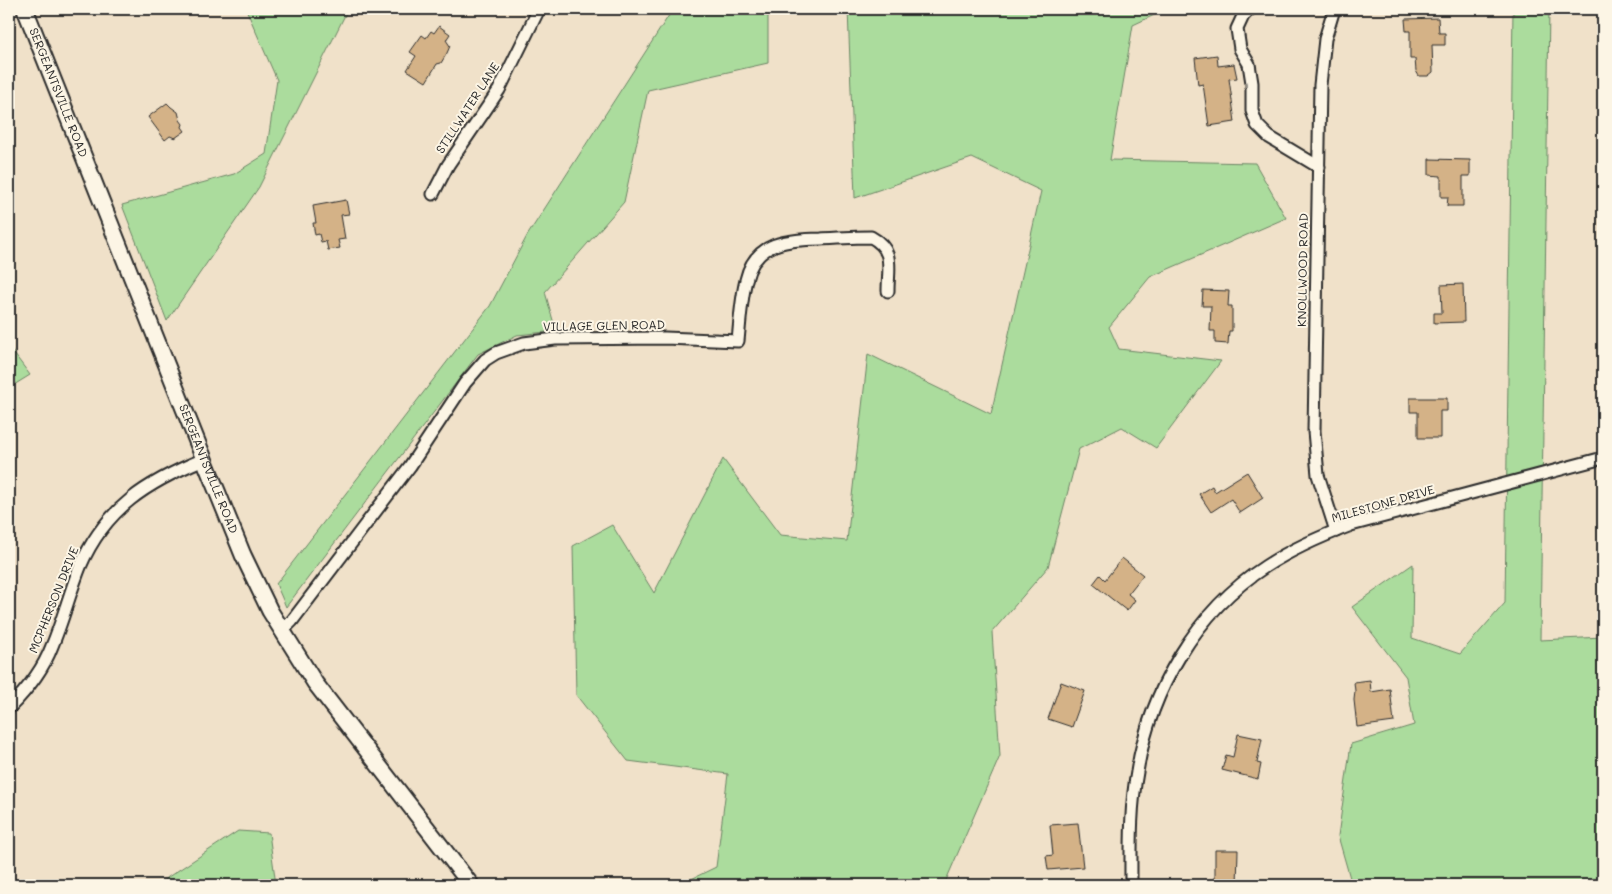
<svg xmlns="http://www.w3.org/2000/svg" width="1612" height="894" font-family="Mali,sans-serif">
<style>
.green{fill:#abdc9d;stroke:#6b8464}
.building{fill:#d4b287;stroke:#2b2b2b}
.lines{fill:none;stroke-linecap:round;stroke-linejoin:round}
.minor-casing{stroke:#2b2b2b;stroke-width:15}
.secondary-casing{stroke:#2b2b2b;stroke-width:19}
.minor{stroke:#fcf5e5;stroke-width:11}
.secondary{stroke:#fcf5e5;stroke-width:15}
.labels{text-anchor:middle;stroke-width:4;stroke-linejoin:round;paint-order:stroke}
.street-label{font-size:12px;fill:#2b2b2b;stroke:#fcf5e5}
</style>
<rect width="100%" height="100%" fill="#f0e1c9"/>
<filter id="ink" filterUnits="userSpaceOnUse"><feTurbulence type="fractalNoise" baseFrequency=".02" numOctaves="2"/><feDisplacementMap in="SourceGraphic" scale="10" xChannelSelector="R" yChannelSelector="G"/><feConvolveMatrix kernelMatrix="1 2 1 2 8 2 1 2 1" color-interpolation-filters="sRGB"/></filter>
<g filter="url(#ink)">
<g class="green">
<polygon points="246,9 348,9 259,187 167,321 122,205 234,174 266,154 277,80"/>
<polygon points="673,9 768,9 768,63 648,90 624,202 545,292 556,331 517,335 478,354 286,607 276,584 490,306 527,236"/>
<polygon points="848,9 1167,9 1133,25 1110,160 1255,163 1286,218 1150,277 1109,327 1119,349 1221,361 1156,448 1122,427 1079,449 1048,567 992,632 1000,756 944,885 679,885 716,867 728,774 628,761 576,695 573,546 612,525 654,593 723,459 780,535 847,541 868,354 991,414 1041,191 972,158 855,198"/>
<polygon points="1513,9 1549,9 1540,640 1603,637 1603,885 1352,885 1338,836 1351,744 1414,725 1406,677 1352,607 1413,564 1412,638 1460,654 1505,603"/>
<polygon points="9,347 30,375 9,388"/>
<polygon points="238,831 269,833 276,885 156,885"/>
</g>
<g class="building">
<polygon points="1438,18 1439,33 1445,33 1445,45 1432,45 1433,72 1428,76 1419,76 1416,71 1415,59 1410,59 1410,31 1406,31 1405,19"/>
<polygon points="439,26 450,34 446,40 450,46 447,53 441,63 437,64 426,82 407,70 416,56 410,52 422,35 426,38 431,31 434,33"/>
<polygon points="1217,55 1218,66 1234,64 1237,78 1229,79 1235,122 1209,126 1203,84 1198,85 1195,58"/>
<polygon points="167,103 171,107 178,112 180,120 183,124 182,127 185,131 175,138 170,136 165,140 148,117"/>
<polygon points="1429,159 1470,160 1470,176 1463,176 1463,206 1447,206 1448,197 1441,197 1441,176 1429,175"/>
<polygon points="346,200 349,214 341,215 345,239 338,240 340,248 328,250 326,241 321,242 319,234 315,235 313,223 316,223 313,206"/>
<polygon points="1463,284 1464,322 1434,323 1434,313 1442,313 1441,285"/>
<polygon points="1203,290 1229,291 1228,306 1232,306 1232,331 1229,331 1228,344 1215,343 1215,331 1210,331 1211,306 1202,306"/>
<polygon points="1410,398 1447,398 1447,411 1440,411 1440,438 1418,438 1418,412 1410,412"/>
<polygon points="1247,472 1263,498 1240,513 1231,499 1211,512 1199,494 1212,486 1215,492"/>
<polygon points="1122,558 1143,575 1128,594 1135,600 1127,611 1093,584 1100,575 1105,580"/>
<polygon points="1370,680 1371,692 1390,689 1394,722 1357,727 1354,700 1355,691 1354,682"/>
<polygon points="1061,682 1085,691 1072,727 1048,719"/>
<polygon points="1238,734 1262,739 1257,763 1261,764 1258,779 1222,770 1226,755 1233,757"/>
<polygon points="1078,823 1083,867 1048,870 1046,856 1053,855 1050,825"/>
<polygon points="1215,850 1238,850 1237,885 1215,885"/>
</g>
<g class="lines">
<defs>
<g id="minor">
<polyline points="1250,9 1243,16 1237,29 1240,49 1249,64 1252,83 1252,111 1257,125 1269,137 1319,167"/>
<polyline points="1334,9 1325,39 1320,85 1314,431 1318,475 1336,531"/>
<polyline points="433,194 448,165 499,90 539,9"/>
<path d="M282 631 292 621 410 466 465 383 485 360 496 353 524 343 555 339 665 338 738 341C740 321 741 300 746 280 755 241 788 240 821 239 838 238 854 237 871 237 895 250 888 267 888 291"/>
<path d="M9 708C27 690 43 670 52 646 63 620 70 592 80 567 105 508 148 482 204 459"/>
<path d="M1131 885C1131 847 1130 809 1137 772 1150 691 1196 611 1266 566 1292 549 1322 536 1351 525L1603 458"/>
</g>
<g id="secondary">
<path id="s1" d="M25 9 204 459 243 555 270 611 315 683 471 885"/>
</g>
</defs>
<use href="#minor" class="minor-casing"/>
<use href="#secondary" class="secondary-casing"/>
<use href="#minor" class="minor"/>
<use href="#secondary" class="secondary"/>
</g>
</g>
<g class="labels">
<g class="street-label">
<text dy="4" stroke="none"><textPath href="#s1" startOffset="90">SERGEANTSVILLE ROAD</textPath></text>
<text transform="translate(468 108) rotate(-57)" y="4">STILLWATER LANE</text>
<text transform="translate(1303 270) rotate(-89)" y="4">KNOLLWOOD ROAD</text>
<text transform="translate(604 326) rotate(-1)" y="4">VILLAGE GLEN ROAD</text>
<text dy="4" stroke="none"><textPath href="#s1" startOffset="495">SERGEANTSVILLE ROAD</textPath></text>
<text transform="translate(1383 504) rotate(-16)" y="4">MILESTONE DRIVE</text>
<text transform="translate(54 600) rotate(-68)" y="4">MCPHERSON DRIVE</text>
</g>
</g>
<rect width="1612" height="894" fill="none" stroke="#fcf5e5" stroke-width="30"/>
<rect x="15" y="15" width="1582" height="864" fill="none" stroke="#2b2b2b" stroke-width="2" filter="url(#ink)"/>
</svg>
